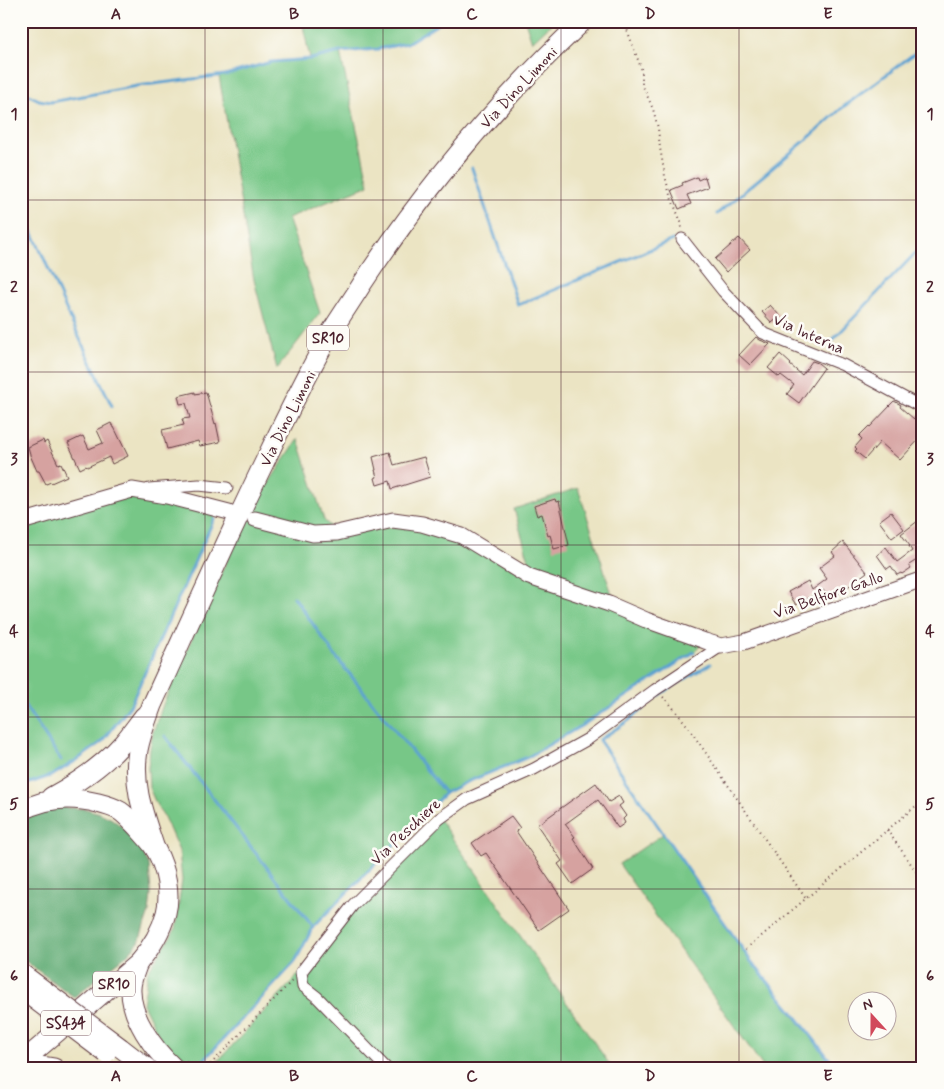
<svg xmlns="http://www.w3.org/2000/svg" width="944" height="1089" font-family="Mynerve,sans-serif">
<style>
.green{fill:#77c787;stroke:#607359}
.forest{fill:#61ac74;stroke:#566650}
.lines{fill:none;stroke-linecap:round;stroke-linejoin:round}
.stream{stroke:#5ba1d1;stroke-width:3}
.building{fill:#d6a2a0}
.minor-casing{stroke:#623d42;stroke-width:13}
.tertiary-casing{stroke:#623d42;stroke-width:17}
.primary-casing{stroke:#623d42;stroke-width:21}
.trunk-casing{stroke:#623d42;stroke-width:21}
.path{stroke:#623d42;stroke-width:2;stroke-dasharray:1 4;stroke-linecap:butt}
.minor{stroke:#fff;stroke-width:11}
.tertiary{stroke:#fff;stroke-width:15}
.primary{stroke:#fff;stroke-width:19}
.trunk{stroke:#fff;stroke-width:19}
.trunk-bridge-casing{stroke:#623d42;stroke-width:21;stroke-linecap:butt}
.trunk-bridge{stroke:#fff;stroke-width:19}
.grid{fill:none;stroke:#4a1f2b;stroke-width:1;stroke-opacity:0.55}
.labels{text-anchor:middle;stroke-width:5;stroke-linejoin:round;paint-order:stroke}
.shield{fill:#fdfcf7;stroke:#806168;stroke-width:1}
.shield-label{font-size:15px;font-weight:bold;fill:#4a1f2b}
.street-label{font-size:16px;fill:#4a1f2b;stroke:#fdfcf7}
.neatline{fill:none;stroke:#4a1f2b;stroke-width:2}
.grid-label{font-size:16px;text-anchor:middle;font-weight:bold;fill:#4a1f2b}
</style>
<rect width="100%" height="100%" fill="#fdfcf7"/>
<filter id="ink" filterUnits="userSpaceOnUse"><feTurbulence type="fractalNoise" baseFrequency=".02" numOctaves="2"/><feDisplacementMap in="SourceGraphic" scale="10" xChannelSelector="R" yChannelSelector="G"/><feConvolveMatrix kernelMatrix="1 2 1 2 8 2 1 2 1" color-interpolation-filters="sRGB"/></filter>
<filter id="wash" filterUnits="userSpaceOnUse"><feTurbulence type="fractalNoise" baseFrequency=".0096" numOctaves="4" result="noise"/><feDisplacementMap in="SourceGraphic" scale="20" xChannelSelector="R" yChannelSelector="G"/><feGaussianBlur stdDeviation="1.12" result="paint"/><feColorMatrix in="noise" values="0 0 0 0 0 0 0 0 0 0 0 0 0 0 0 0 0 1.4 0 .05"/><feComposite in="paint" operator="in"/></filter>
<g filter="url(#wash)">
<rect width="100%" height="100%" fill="#ebe4c3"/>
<g class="green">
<polygon points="302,21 443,21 407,43 378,49 340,52 369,185 288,218 320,313 277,369 254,280 219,76 271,62 310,59"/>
<polygon points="525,21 554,21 532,42"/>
<polygon points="298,439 324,520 337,533 422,524 534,578 514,509 578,488 616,607 705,641 694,652 581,726 528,757 467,782 445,793 313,927 295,962 197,1068 194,1068 162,1042 143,1004 148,971 175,930 182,880 179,851 164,817 159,810 149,788 148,768 150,749 153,732 164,702 246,517"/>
<polygon points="132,490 217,509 214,519 130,706 102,742 77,760 53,775 21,786 21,522"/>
<polygon points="439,819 612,1068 214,1068 213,1066 301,972 353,905"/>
<polygon points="663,834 750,960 835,1068 764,1068 619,864"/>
</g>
<polygon class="forest" points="56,807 86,809 100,813 112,819 135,837 149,865 151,894 149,912 139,942 126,956 74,997 21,958 21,820 25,818"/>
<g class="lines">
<g class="stream">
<polyline points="27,94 39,100 51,102 137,86 225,75 271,62 311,59 340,52 378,49 407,43 443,21"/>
<polyline points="472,168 518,305 673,240"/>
<polyline points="21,206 69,316 112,406"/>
<polyline points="717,214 812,135 842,108 923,47"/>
<polyline points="828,345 923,245"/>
<polyline points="294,597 336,657 445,793"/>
<polyline points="710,664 660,694 628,721 599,740 750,960 795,1015 836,1068"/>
<polyline points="21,700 61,760"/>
<polyline points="165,736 313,927"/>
<polyline points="21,786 53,775 77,760 102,742 130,706 214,519"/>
<polyline points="202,1062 295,962 313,927 445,793 467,782 528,757 581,726 694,652"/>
</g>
</g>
<g id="blocks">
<g class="building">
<polygon points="697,177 698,180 705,177 708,187 687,195 691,204 679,209 671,190 683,185 682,183"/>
<polygon points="739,238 750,250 726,272 715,259"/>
<polygon points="770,305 780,316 772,323 762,312"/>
<polygon points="756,337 760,340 770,344 750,365 739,355"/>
<polygon points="780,354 791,364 790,365 802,375 812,361 818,363 824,368 799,403 787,394 794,385 781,375 779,377 768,368"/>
<polygon points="195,392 195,394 206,392 215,424 216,423 220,442 200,446 198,441 167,449 162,430 184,425 182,419 190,418 186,403 180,404 178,396"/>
<polygon points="894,401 901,405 900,407 914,419 917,414 923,416 923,435 900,460 880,442 865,459 855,451 857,449 855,447 862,439 859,436 869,426 870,427 890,406 889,406"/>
<polygon points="111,423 113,427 114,427 128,456 112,464 109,457 87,467 86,466 80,469 68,443 83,436 89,449 103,443 97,430"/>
<polygon points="43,440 44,443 47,441 58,464 61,463 67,476 51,483 51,482 46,484 39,471 37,471 30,455 30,454 28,447"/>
<polygon points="390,452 394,465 424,457 430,477 392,489 390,481 377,485 375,478 377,477 375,470 376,470 373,457"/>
<polygon points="555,499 556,502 559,501 569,545 554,549 550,535 548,536 542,514 537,516 534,506"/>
<polygon points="891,512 904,529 892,538 879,521"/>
<polygon points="923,517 923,556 909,565 911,568 902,574 901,573 897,575 891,566 887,569 877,555 886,547 897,562 912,551 909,546 910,546 901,534"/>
<polygon points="843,542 867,572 831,600 823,590 796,605 788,592 808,581 812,590 827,579 819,568 835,556 832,552"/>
<polygon points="596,783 609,802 619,796 623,803 619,806 626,816 623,819 625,823 618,828 598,800 565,824 575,837 573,838 593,869 572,884 558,864 562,861 537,825"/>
<polygon points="511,816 520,828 516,831 569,909 539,930 486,853 481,856 472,843"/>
</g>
</g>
</g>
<g filter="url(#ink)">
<use href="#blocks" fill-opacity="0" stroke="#623d42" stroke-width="1"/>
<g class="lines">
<defs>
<g id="minor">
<polyline points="682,239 723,291 763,333 843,365 923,408"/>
<polyline points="149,489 199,485 227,488"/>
<polyline points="386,1068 317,997 303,986 301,972 353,905 439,819 467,799 534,769 588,739 655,690 721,646"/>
</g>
<g id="tertiary">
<polyline points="255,519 313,534 337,533 393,520 422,524 462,536 529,577 609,604 646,620 705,641 721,646 744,642 923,579"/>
<polyline points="21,522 132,490 167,496 229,512"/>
</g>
<g id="primary">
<path d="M51 797C77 783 103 766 123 743 130 735 137 725 144 716"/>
<path d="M21 811C46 797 71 796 98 803 106 805 113 807 120 811 126 815 131 821 137 827 143 834 151 842 156 850 166 869 171 893 166 913 161 932 151 948 138 963L21 1063"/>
<path d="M155 849C144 815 132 786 138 750 141 734 147 719 152 705 189 624 225 543 264 463 285 419 306 375 331 332 341 316 352 300 362 284 425 188 499 100 583 21"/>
</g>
<g id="trunk">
<path d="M138 963C135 971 131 980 131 989 130 1017 154 1050 174 1068"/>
<polyline points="121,1048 147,1068"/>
<path d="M26 1068C35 1065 45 1066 54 1068"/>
</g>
</defs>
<use href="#minor" class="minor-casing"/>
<use href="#tertiary" class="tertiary-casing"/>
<use href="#primary" class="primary-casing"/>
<use href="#trunk" class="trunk-casing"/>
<g class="path">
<polyline points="624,21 642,71 642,84 653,109 658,128 660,148 665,176 670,195 681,222 682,229"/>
<polyline points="663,697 670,704 686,724 806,899"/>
<polyline points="887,830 923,881"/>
<polyline points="746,949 923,800"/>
<polyline points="186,1062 194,1068"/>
<polyline points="207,1068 292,981"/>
</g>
<use href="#minor" class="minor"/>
<use href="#tertiary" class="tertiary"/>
<use href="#primary" class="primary"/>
<use href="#trunk" class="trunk"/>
<defs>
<g id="trunk-bridge">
<polyline points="21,973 121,1048"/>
<polyline points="21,989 106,1053"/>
</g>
</defs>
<use href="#trunk-bridge" class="trunk-bridge-casing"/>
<use href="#trunk-bridge" class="trunk-bridge"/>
</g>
</g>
<path class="grid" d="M205 21V1068M383 21V1068M561 21V1068M739 21V1068M21 200H923M21 372H923M21 545H923M21 717H923M21 889H923"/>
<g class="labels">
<g class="shield">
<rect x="307" y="325.5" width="42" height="25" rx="4"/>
<rect x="93" y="971.5" width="42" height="25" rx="4"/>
<rect x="41" y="1010.5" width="50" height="25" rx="4"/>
</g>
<g class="shield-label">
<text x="328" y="343">SR10</text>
<text x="114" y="989">SR10</text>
<text x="66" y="1028">SS434</text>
</g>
<g class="street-label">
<text transform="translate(518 87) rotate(-47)" y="6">Via Dino Limoni</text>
<text transform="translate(809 333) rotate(24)" y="6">Via Interna</text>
<text transform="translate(287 418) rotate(-63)" y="6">Via Dino Limoni</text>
<text transform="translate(828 594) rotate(-19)" y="6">Via Belfiore Gallo</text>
<text transform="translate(405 831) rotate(-43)" y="6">Via Peschiere</text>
</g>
</g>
<rect width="944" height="1089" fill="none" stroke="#fdfcf7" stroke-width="55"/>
<g transform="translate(872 1016) rotate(339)"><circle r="24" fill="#fdfcf7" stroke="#b5a4a5"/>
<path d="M0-4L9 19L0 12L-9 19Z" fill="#d1495b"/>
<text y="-8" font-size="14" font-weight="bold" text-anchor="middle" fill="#4a1f2b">N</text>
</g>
<rect x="28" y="28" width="888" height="1034" class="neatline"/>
<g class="grid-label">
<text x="116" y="19">A</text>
<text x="294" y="19">B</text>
<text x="472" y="19">C</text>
<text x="650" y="19">D</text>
<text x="828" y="19">E</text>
<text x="14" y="119">1</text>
<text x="930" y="119">1</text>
<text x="14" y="292">2</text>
<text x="930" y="292">2</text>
<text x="14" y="464">3</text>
<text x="930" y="464">3</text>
<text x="14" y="636">4</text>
<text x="930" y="636">4</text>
<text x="14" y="809">5</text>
<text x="930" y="809">5</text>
<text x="14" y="981">6</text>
<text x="930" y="981">6</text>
<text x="116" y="1081">A</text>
<text x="294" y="1081">B</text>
<text x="472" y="1081">C</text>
<text x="650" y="1081">D</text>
<text x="828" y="1081">E</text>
</g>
</svg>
